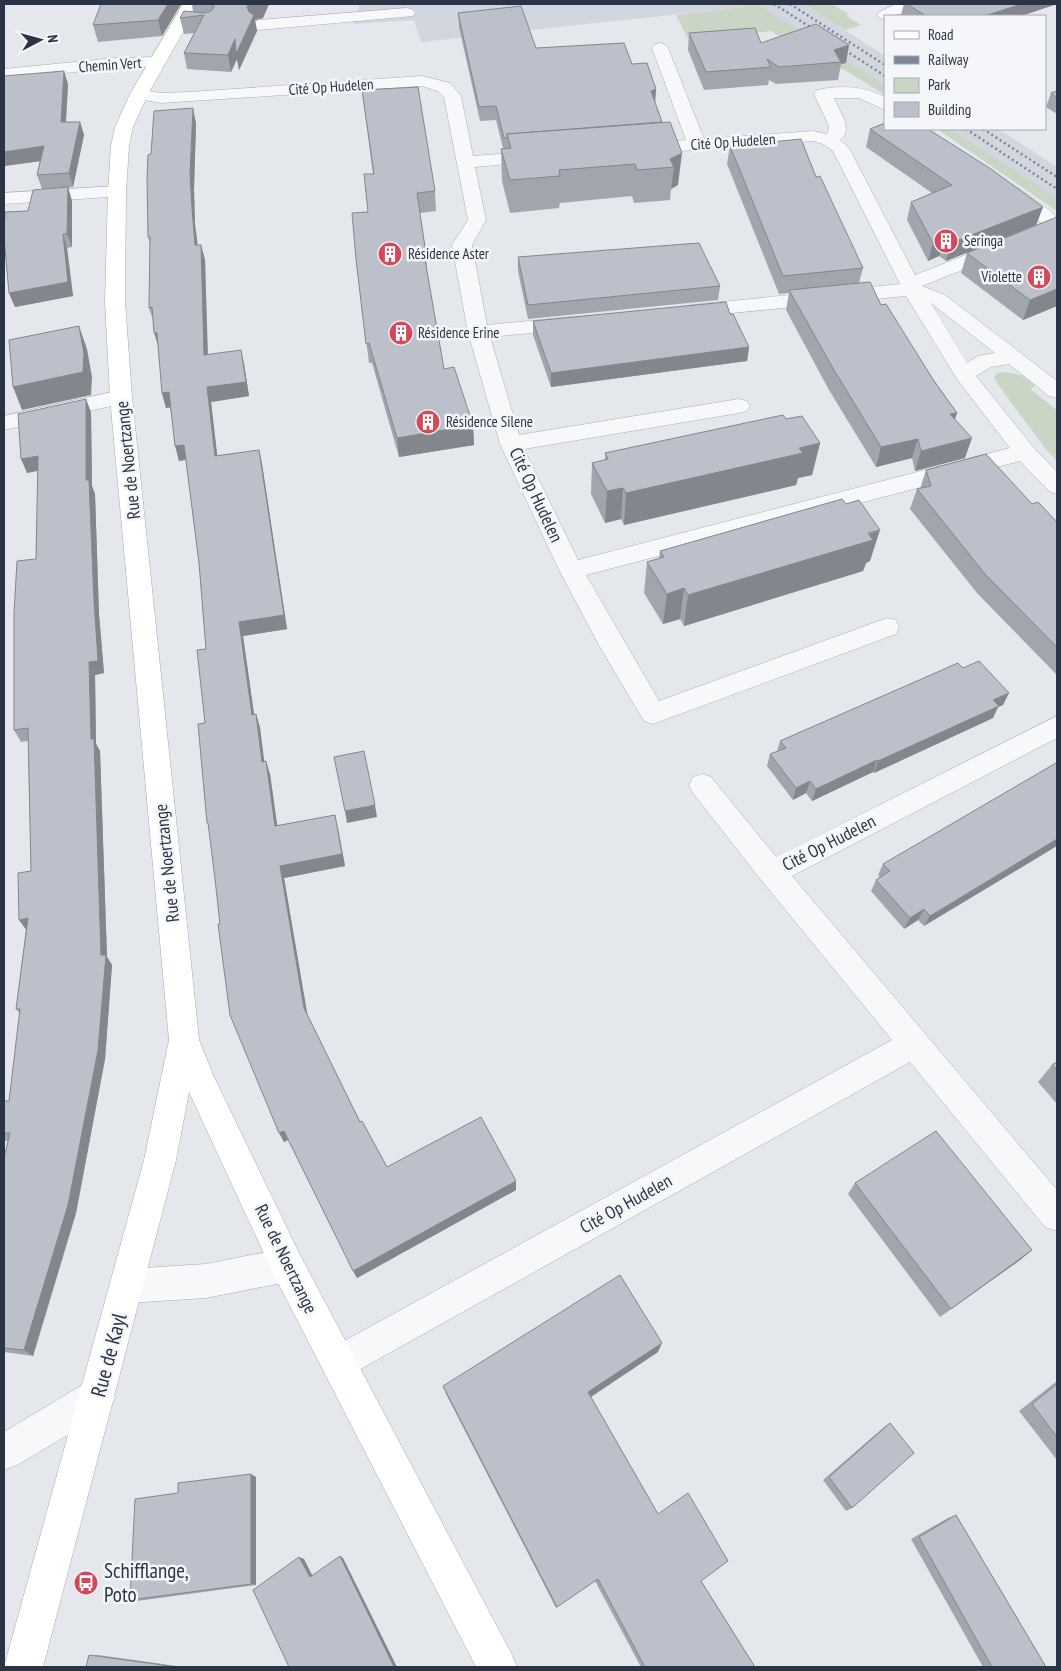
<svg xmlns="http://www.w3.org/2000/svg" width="1061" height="1671" font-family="'PT Sans Narrow',sans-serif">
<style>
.built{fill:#d2d6de}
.green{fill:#c9d6c5}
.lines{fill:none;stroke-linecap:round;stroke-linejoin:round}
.minor-casing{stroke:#a9aeb7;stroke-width:1}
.major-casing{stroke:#a3abb8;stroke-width:1}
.minor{fill:#f7f8fa;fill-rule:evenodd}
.major{fill:#fff;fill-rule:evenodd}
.rail{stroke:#7d8696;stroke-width:2.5;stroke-dasharray:2 3;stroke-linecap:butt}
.wall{fill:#a1a5ae}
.shaded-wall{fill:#83868d}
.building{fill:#bbc0ca;stroke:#83868d}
.labels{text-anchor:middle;stroke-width:5;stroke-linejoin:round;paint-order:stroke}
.far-street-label{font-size:15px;fill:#2b3445;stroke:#f4f6f9}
.far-poi-label{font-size:15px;fill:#2b3445;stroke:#f4f6f9;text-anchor:start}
.street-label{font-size:18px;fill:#2b3445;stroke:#f4f6f9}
.near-street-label{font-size:21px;fill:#2b3445;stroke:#f4f6f9}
.near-poi-label{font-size:21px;fill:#2b3445;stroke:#f4f6f9;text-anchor:start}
</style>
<rect width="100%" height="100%" fill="#e4e7ec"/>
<g class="built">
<polygon points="360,4 740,4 745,7 421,42 414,20 353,24"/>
<polygon points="758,4 804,4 885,56 885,84"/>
<polygon points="952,129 998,129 1057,167 1057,198"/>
</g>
<g class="green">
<polygon points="740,4 758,4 885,84 885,95 846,71 785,42 772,31 688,39 676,15 744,7"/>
<polygon points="804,4 832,4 849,14 846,16 861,25 845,30"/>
<polygon points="937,129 952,129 1057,198 1057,211"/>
<polygon points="1006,372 1021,375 1036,385 1030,389 1057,410 1057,461 1045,448 999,386 994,377 998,373"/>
</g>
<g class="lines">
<defs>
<g id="minor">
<path d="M896 4H916C909 13 895 16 885 16V20L879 18 877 15 879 12Z"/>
<polygon points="407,8 413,10 415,13 413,16 259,30 253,28 251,25 253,22 259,20"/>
<path d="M660 43 666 45 668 48 704 139 813 131 826 134 828 132 829 126 814 94 817 90C840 85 864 86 885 97V110L859 98H834C839 111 854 129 840 140L849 148 915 275 1039 226 1041 223 1038 220 1004 196 1002 192 1004 188 1011 186 1018 188 1052 212 1057 219V228L1053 234 922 286 945 295 1057 381V398L1049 396 1009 364 991 367 976 376 1033 447 1057 472V494L1049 491 1020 461 586 575 659 701 887 618 896 620 899 627 896 634 653 724 644 721 600 647 559 570 500 444 468 332 452 245 468 220 444 97 438 91 422 86 161 103 133 98 130 94 133 90 139 89 161 93 190 92 422 76 450 83 461 96 473 156 538 151 544 152 547 156 544 160 538 161 475 167 486 220 472 245 487 325 571 317 578 319 581 323 578 327 571 329 490 337 519 435 739 399 747 401 750 406 747 411 739 413 524 449 578 560 1010 448 957 379 906 296 691 317 684 315 681 311 684 307 691 305 900 284 833 151 823 144 813 141 641 154 635 153 632 149 635 145 641 144 686 140 652 48 654 45ZM931 303 995 353 978 356 967 363Z"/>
<polygon points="157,57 163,58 165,62 163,66 115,68 4,79 4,69 115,58"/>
<polygon points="117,186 124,188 126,192 124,196 4,204 4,193"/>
<polygon points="121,390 129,392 132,397 129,402 4,430 4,416"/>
<polygon points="1057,716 1057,738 792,876 1057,1190 1057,1231 1045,1227 910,1062 350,1375 338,1380 326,1375 321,1363 326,1351 892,1040 762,881 693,793 689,785 693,777 702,774 711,777 776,857"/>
<polygon points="287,1248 299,1253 304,1265 299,1277 287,1282 206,1298 127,1303 115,1298 110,1286 115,1274 127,1269 206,1264"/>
<polygon points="97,1379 110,1384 115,1397 110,1410 17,1465 4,1470 4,1432 84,1384"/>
</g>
<polygon id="major" points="183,4 199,4 148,94 133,127 129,146 126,192 125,302 132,397 199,1040 214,1077 299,1253 511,1653 517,1667 476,1667 275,1277 189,1092 176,1160 43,1667 4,1667 144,1160 169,1040 110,397 105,302 108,192 111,146 115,127 130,94"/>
</defs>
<use href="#minor" class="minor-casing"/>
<use href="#major" class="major-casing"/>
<use href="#minor" class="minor"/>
<use href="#major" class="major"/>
<g class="rail">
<polyline points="774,4 821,34"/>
<polyline points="790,4 885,65"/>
<polyline points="837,45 885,76"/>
<polyline points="966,129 1057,189"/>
<polyline points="983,129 1057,177"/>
</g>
</g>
<g class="wall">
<polygon points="181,4 162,36 98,42 93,25"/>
<polygon points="192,4 269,4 263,18 255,20 257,31 239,70 237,59 231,72 187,69 184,53 194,33 184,34 180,18 193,12"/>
<polygon points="904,4 1057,4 1021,16 902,16 901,15"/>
<polygon points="458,13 536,48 632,64 656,89 655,102 662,122 678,185 671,189 670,200 634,203 632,196 560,203 559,208 510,213 502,181 501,149 503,148 496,120 480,121 459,27"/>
<polygon points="689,33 761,43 846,63 841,64 838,80 776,84 769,80 768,85 704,90 688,50"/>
<polygon points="4,76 68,84 66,122 80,122 84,135 73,187 42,189 37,175 40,161 4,166"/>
<polygon points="362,90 435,191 436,211 420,213 426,254 427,271 444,369 473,425 474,445 399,457 372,363 369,363 356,259 368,212 373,174"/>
<polygon points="1057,91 1057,114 1046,107 1051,93"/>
<polygon points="196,123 194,189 195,224 198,245 201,245 205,260 208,354 244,364 249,396 211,402 217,456 259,450 262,464 287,629 243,636 254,715 256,714 260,728 264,762 270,774 277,825 338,827 345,866 284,878 307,1014 360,1122 387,1167 516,1181 516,1190 357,1278 288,1140 284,1142 220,924 205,723 206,649 199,563 186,460 179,461 170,407 166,408 162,393 158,345 153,320 149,308 150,244 148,237 151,154"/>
<polygon points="870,129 1043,207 1036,225 946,261 939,256 928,261 907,220 911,202 932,193 866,147"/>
<polygon points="730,146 816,177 863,268 859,283 881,305 957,413 955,419 965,458 915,471 912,458 876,467 829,390 786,310 789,293 779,294 727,164"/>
<polygon points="68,187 72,201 72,247 67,248 73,296 15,307 9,293 28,211"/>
<polygon points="967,253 1057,306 1023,320 961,273"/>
<polygon points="518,257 720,286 718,300 528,319 518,271"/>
<polygon points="730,314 749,347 747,361 551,387 533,335 533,321"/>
<polygon points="91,412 92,486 95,494 99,614 104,673 95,675 96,744 100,751 107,957 112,965 105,1059 76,1213 33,1356 4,1352 4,1158 8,1141 4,1141 4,1101 9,1101 20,1014 16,1009 26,930 31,871 28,741 21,742 14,730 36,559 38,471 27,473"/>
<polygon points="786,419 820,443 812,475 798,478 796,485 624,525 621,519 605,523 591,494 592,463 605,460 605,453"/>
<polygon points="926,470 1032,504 1057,522 1057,675 977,593 910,509 917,489 920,489"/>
<polygon points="660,551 870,561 866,563 863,571 684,626 680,619 663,624 644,593 647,562 659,558"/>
<polygon points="963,668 1003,705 998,707 993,718 874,773 873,772 812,801 806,793 793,800 767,766 770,754 777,751 780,741"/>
<polygon points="1056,763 924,926 918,920 904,929 871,891 876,880 880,877 878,875 883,864"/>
<polygon points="1057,1062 1057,1104 1038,1082 1052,1065"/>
<polygon points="855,1183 1032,1250 1020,1260 940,1317 848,1194"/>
<polygon points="658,1352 591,1397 658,1514 701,1581 755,1667 641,1667 595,1581 556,1608 446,1394 443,1386"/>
<polygon points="1057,1381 1057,1460 1019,1411"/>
<polygon points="890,1423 852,1508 846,1511 823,1480 884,1427"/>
<polygon points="256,1477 256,1585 137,1601 130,1600"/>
<polygon points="956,1515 1046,1667 983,1667 911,1539 948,1518"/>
<polygon points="89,1655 98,1655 177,1666 176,1667"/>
</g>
<g class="shaded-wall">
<polygon points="168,4 181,4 162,36 158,20"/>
<polygon points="249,4 269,4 263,18 255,20 257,31 239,70 237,59 231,72 228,55 247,7"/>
<polygon points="1022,4 1057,4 1021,16 984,16"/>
<polygon points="849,45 846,63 841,64 841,62 834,50"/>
<polygon points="64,71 68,84 65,136 61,122"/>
<polygon points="656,89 655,103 651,91"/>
<polygon points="193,108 196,123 194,189 195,224 199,260 195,245 192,209 190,174"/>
<polygon points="80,122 84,135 73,187 69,173"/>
<polygon points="44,146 49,160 4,166 4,152"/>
<polygon points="682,153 678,185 671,189 674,167 670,159"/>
<polygon points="68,187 72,201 72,247 67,234"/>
<polygon points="1043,207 1036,225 946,261 951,243"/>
<polygon points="63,234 67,248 73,296 15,307 9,293"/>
<polygon points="945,238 939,256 928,261 933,243"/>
<polygon points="201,245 205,260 208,369 204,355"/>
<polygon points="1057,289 1057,306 1023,320 1030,300"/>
<polygon points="79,326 87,349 92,377 91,395 22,410 13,387"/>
<polygon points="154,333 157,333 159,348"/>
<polygon points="749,347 747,361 551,387 551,373"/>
<polygon points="241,350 244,364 249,396 211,402 219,470 215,456 207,387"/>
<polygon points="169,392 173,407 166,408 162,393"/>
<polygon points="86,399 91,412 92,486 95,494 99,614 104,673 95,675 96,744 100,751 107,957 112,965 105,1059 76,1213 33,1356 24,1350 101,955 91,739 89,662 94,601 86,480"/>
<polygon points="957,413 950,432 950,414"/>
<polygon points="473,425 474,445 399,457 397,438"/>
<polygon points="972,438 965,458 915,471 921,451"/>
<polygon points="918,439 912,458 876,467 881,447"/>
<polygon points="820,443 812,475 798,478 796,485 624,525 626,493"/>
<polygon points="184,445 188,459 179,461 175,446"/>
<polygon points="259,450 262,464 287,629 243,636 256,728 252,715 239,622"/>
<polygon points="38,456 44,469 27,473 21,459"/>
<polygon points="623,488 621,519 605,523 607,491"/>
<polygon points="880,530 870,561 866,563 863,571 684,626 688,595"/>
<polygon points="684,588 680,619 663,624 667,594"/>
<polygon points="1009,693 1003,705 998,707 993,718 874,773 878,761 993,700"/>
<polygon points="256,714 260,728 266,775 262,762"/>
<polygon points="877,760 873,772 812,801 816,789"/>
<polygon points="266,761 270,774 279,838 275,826"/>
<polygon points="810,781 806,793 793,800 796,788"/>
<polygon points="375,805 377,817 347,823 345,811"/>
<polygon points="335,815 345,866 284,878 308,1018 304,1008 280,866"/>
<polygon points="1057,839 1057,846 924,926 930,916"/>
<polygon points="924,909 918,920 904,929 910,918"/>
<polygon points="28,918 27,931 19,920"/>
<polygon points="284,1131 288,1140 284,1142 279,1133"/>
<polygon points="516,1181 516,1190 357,1278 353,1271"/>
<polygon points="1032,1250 1020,1260 940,1317 951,1309"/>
<polygon points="662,1343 658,1352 586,1400 588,1392"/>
<polygon points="251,1474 256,1477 256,1585 251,1584"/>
<polygon points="340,1556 343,1558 397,1667 394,1667"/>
<polygon points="299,1557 304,1559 314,1579 310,1577"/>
<polygon points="170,1666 177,1666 176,1667 169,1667"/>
</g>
<g class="building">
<polygon points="101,4 168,4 158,20 93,25"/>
<polygon points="212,4 249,4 247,7 249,12 254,15 236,54 235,39 228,55 184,53 204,15 180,18 184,11 205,13 211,11 214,7"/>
<polygon points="907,4 1022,4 984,16 926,16"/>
<polygon points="521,6 536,48 624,43 632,64 647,63 656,89 651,91 662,122 507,134 507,138 504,138 496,106 479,107 458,13"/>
<polygon points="816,24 849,45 834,50 841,62 779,67 767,59 771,67 706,72 689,33 755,28 761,43"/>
<polygon points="64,71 61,122 80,122 69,173 37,175 44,146 4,152 4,76"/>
<polygon points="418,87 435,191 417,193 426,254 424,254 444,369 454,367 473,425 397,438 369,343 366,344 356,259 352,213 368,212 364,174 374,174 362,90"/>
<polygon points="1057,91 1057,98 1051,93"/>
<polygon points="193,108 190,174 192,209 195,245 201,245 204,355 241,350 246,382 207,387 215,456 259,450 284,615 239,622 252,715 256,714 262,762 266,761 275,826 335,815 342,854 280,866 304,1008 360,1122 362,1121 387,1167 481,1117 516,1181 353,1271 284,1131 279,1133 230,1015 218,924 220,924 215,879 208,823 207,823 198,724 205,723 197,650 206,649 199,563 184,445 175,446 169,392 162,393 157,333 154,333 152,307 149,308 150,237 148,237 147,179 148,155 151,154 154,111"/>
<polygon points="670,122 682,153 670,159 674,167 637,170 635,164 559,170 560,176 510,180 501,149 511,148 507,134"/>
<polygon points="885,123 885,129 928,129 991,169 1043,207 951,243 945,238 933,243 911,202 952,185 870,129"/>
<polygon points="801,139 816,177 820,176 863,268 783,276 730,146"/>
<polygon points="68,187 67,234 63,234 68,282 9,293 4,238 5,212 28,211 33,190"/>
<polygon points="1057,217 1057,289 1030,300 967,253"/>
<polygon points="699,243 720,286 528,305 518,257"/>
<polygon points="870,282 881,305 886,304 934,381 957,413 950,414 972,438 921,451 918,439 881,447 834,370 789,290"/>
<polygon points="726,302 730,314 733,314 749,347 551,373 533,321"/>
<polygon points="79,326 84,354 83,372 13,387 9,340"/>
<polygon points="86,399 86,480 89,480 94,601 98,661 89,662 91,739 94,739 101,955 106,955 98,1050 68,1205 24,1350 4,1348 4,1158 10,1133 4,1133 4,1101 9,1101 20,1009 16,1009 28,918 19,920 18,873 31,871 28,728 14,730 14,613 17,561 36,559 38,456 21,459 18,414"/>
<polygon points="783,415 786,419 802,416 820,443 799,448 803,453 626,493 623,488 607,491 592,463 608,459 605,453"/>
<polygon points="986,454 1032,504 1038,502 1057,522 1057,647 985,574 917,489 931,486 926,470"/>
<polygon points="842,499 846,504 859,500 880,530 868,533 873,540 688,595 684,588 667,594 647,562 664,557 660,551"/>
<polygon points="979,661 1009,693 993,700 999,706 878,761 877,760 816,789 810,781 796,788 770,754 786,748 780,741 958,663 963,668"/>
<polygon points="364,751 375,805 345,811 334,757"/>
<polygon points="1056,763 1057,765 1057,839 930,916 924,909 910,918 876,880 890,871 883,864"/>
<polygon points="1057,1062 1057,1070 1052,1065"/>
<polygon points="936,1131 1032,1250 951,1309 855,1183"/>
<polygon points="620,1275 662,1343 588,1392 658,1514 688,1493 728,1561 701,1581 755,1667 645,1667 598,1579 557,1607 443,1386"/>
<polygon points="1057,1384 1057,1437 1032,1404"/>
<polygon points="890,1423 914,1453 852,1508 829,1477"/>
<polygon points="251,1474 251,1584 130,1600 135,1499 178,1493 178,1483"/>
<polygon points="956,1515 1046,1667 992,1667 919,1537"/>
<polygon points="340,1556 394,1667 289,1667 253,1590 299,1557 310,1577"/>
<polygon points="89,1655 170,1666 169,1667 86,1667"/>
</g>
<defs>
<symbol id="building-disc" viewBox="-11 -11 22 22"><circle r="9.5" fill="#d1495b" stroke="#f4f6f9"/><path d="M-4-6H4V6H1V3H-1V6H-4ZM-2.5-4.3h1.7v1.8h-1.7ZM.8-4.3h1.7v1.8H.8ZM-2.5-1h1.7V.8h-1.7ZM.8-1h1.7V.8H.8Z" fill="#fff"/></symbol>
<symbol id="bus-disc" viewBox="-11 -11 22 22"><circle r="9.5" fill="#d1495b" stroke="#f4f6f9"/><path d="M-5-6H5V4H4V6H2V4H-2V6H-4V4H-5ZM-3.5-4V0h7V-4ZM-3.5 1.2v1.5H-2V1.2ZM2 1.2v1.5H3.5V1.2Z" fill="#fff"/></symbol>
</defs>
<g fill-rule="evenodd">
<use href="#building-disc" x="932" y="227" width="28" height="28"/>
<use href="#building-disc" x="376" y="240" width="28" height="28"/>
<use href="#building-disc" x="1025" y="263" width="28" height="28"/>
<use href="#building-disc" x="387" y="319" width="28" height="28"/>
<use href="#building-disc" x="414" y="408" width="28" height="28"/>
<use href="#bus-disc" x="72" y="1569" width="28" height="28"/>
</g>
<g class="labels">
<g class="far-street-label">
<text transform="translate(110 65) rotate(-4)" y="5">Chemin Vert</text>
<text transform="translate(331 87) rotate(-4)" y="5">Cité Op Hudelen</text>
<text transform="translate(733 142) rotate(-4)" y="5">Cité Op Hudelen</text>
</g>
<g class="far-poi-label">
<text x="964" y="246">Seringa</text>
<text x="408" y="259">Résidence Aster</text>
<text x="1022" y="282" text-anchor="end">Violette</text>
<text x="418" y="338">Résidence Erine</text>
<text x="446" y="427">Résidence Silene</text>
</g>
<g class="street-label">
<text transform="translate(128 460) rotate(-96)" y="6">Rue de Noertzange</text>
<text transform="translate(536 495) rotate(65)" y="6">Cité Op Hudelen</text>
<text transform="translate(829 843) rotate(-27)" y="6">Cité Op Hudelen</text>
<text transform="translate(167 863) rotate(-96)" y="6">Rue de Noertzange</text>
<text transform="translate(626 1204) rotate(-29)" y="6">Cité Op Hudelen</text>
<text transform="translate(286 1259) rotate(64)" y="6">Rue de Noertzange</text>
</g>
<g class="near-street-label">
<text transform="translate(109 1355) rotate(-75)" y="7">Rue de Kayl</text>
</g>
<g class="near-poi-label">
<text x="104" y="1578">Schifflange,<tspan x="104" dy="24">Poto</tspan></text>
</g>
</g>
<rect width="1061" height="1671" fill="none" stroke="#2b3445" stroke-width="10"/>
<rect x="884" y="15" width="162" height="115" fill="#f4f6f9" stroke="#a4a8b1"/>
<rect x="894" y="31" width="25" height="8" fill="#ffffff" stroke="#a4a8b1"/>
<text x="928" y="40" font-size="15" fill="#2b3445">Road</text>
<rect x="894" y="56" width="25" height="8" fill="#7d8696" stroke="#a4a8b1"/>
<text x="928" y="65" font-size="15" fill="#2b3445">Railway</text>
<rect x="894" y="78" width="25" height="15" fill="#c9d6c5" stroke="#a4a8b1"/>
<text x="928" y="90" font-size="15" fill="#2b3445">Park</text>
<rect x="894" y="102" width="25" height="15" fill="#bbc0ca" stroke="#a4a8b1"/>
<text x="928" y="115" font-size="15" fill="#2b3445">Building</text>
<g transform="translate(40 40) rotate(84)" stroke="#f4f6f9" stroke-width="4" paint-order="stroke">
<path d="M0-4L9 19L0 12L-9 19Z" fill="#2b3445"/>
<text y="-8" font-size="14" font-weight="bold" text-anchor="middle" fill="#2b3445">N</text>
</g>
</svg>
